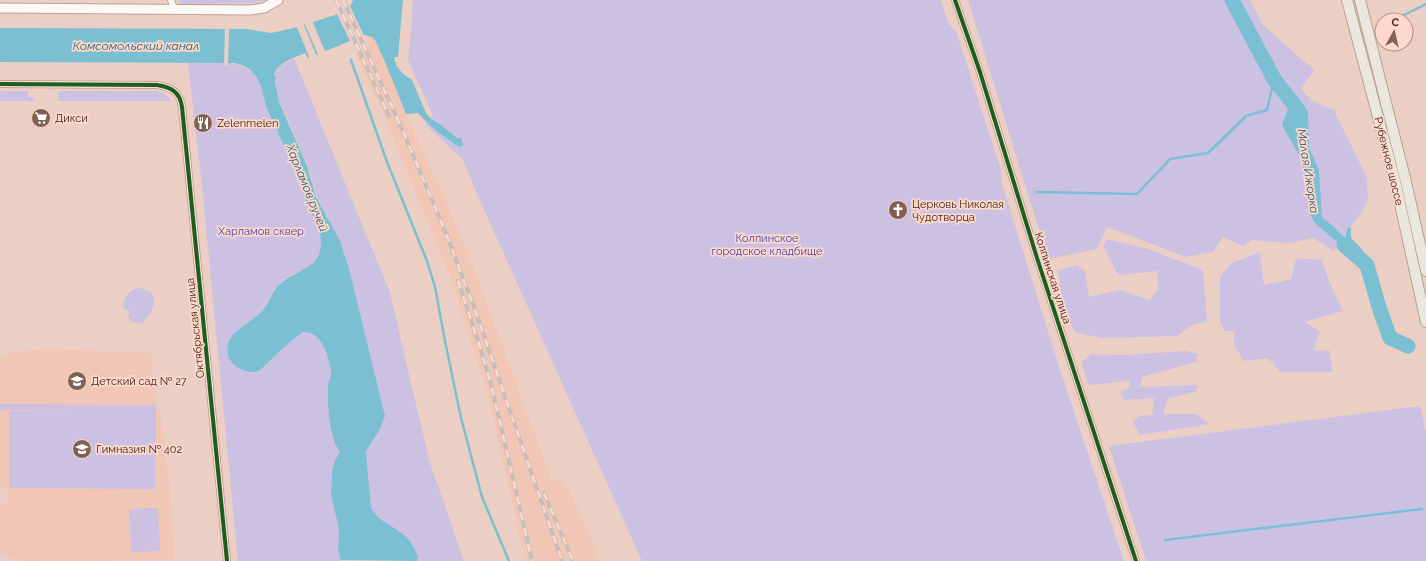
<svg xmlns="http://www.w3.org/2000/svg" width="1426" height="561" font-family="Raleway,sans-serif">
<style>
.built{fill:#f2c6b5}
.green{fill:#ccc0e3}
.water{fill:#7bbfd3}
.pier{fill:#eccfc4}
.lines{fill:none;stroke-linecap:round;stroke-linejoin:round}
.stream{stroke:#7bbfd3;stroke-width:2.5}
.river{stroke:#7bbfd3;stroke-width:15}
.street-casing{stroke:#bda196;stroke-width:8}
.secondary-casing{stroke:#bda196;stroke-width:11}
.primary-casing{stroke:#b3a291;stroke-width:12}
.street{stroke:#fcf8f6;stroke-width:6}
.secondary{stroke:#fcf8f6;stroke-width:9}
.primary{stroke:#ece7de;stroke-width:10}
.rail-casing{stroke:#c7bebb;stroke-width:4}
.rail{stroke:#fdd9cc;stroke-width:2.5;stroke-dasharray:8;stroke-linecap:butt}
.cycleway-casing{stroke:#fdd9cc;stroke-width:6}
.cycleway{stroke:#1b5e20;stroke-width:4}
.labels{text-anchor:middle;stroke-width:3.5;stroke-linejoin:round;paint-order:stroke}
.poi-label{font-size:11px;fill:#442417;stroke:#fdd9cc;text-anchor:start}
.street-label{font-size:11px;fill:#442417;stroke:#fdd9cc}
.park-label{font-size:11px;fill:#4b40ad;stroke:#fdd9cc}
.water-label{font-size:12px;font-style:italic;fill:#245e71;stroke:#fdd9cc}
</style>
<rect width="100%" height="100%" fill="#eccfc4"/>
<g class="built">
<polygon points="366,35 372,37 375,40 385,62 406,114 444,197 474,268 552,481 564,478 601,561 525,561 490,404 453,284 388,125 356,55 369,46"/>
<polygon points="48,349 151,353 156,405 0,404 0,357 12,352"/>
<polygon points="0,410 160,411 170,492 175,560 26,561 11,559 0,553 0,504 8,503 8,489 0,488"/>
</g>
<g class="green">
<polygon points="178,0 267,0 255,3 180,4"/>
<polygon points="413,0 941,0 949,25 956,31 1001,170 1002,184 1060,370 1124,561 642,561 477,194 463,160 425,124 433,116 408,60 411,33"/>
<polygon points="968,0 1250,0 1263,25 1314,70 1301,89 1311,100 1334,110 1367,178 1368,202 1334,251 1313,238 1288,243 1252,240 1243,246 1223,237 1213,252 1186,257 1107,227 1097,249 1048,259"/>
<path d="M294 58 390 293 429 460 464 561H417L418 557C411 549 405 537 396 530 387 523 377 519 371 508L366 451 385 416 368 350 328 217C315 200 315 185 307 166 300 149 293 131 285 114 279 102 274 90 276 76L274 75 280 66Z"/>
<path d="M188 63C210 63 237 58 255 74 261 79 268 109 272 119 278 135 287 151 294 168 298 176 300 185 303 194 309 209 326 234 320 251 311 273 296 270 281 282 272 290 270 301 263 310 252 324 226 331 228 352 228 358 230 361 235 364 241 369 246 372 254 371 265 370 280 350 288 343 293 339 298 335 303 332 308 332 313 332 317 336 324 343 331 364 331 373 331 377 329 381 328 385 327 401 329 439 340 450L335 461 332 470 331 495 339 529 338 550 342 561H238L203 195Z"/>
<polygon points="0,91 28,91 28,97 34,97 34,101 0,101"/>
<polygon points="58,91 158,91 166,95 172,101 58,101"/>
<polygon points="1107,239 1145,248 1203,270 1207,321 1192,325 1177,336 1102,338 1075,332 1062,306 1058,270 1077,265 1085,272 1089,297 1120,290 1150,300 1158,289 1157,271 1118,275 1103,246"/>
<polygon points="1260,252 1264,285 1291,279 1296,258 1322,260 1328,279 1343,311 1305,322 1320,332 1313,351 1329,350 1333,372 1280,372 1268,358 1244,361 1234,345 1234,331 1225,331 1220,321 1220,276 1232,263"/>
<path d="M138 288C162 289 156 313 141 323L131 322 128 316 130 311 125 310 123 308C124 298 128 290 138 288Z"/>
<polygon points="1187,351 1198,354 1196,362 1142,377 1140,387 1198,385 1196,392 1168,398 1163,414 1196,414 1210,424 1140,435 1133,422 1139,416 1152,415 1154,398 1124,400 1120,392 1130,387 1130,381 1088,385 1082,362 1091,354 1122,355"/>
<polygon points="0,404 156,405 157,411 156,411 155,489 9,488 9,411 92,411 0,410"/>
<polygon points="1420,406 1426,433 1426,561 1146,561 1109,446"/>
<polygon points="158,508 160,551 131,552 129,509"/>
</g>
<g class="water">
<path d="M353 0H403L398 57H394L396 65 403 74 412 80 426 113 431 119 441 125 457 138H461L463 145 460 147C445 138 429 126 418 113L406 114 385 62 375 40 372 37 365 35 308 58 305 53C294 58 278 62 274 75L276 76 275 82 279 102 307 166 316 197 340 241 349 269 385 416 379 431 366 451 371 508C379 523 396 526 407 538 412 543 415 551 418 557L417 561 341 560 338 550 339 529 331 495 332 470 335 461 340 451C329 439 327 401 328 385 329 380 332 375 331 370 328 355 322 331 303 332 291 340 281 350 271 360 267 363 264 367 260 370 253 374 243 371 237 367 233 364 229 360 228 355 223 331 251 325 263 310 270 302 272 290 281 283 295 271 319 269 321 245 322 231 313 218 308 205 302 193 300 180 295 168 288 153 280 139 274 124 271 118 268 111 266 105 260 84 259 68 234 63L0 62V28L247 29 271 33 294 28 335 15 351 5Z"/>
<polygon points="1295,98 1299,100 1308,112 1309,148 1319,170 1322,218 1333,226 1345,238 1348,227 1351,228 1351,238 1363,250 1359,261 1314,222 1308,210 1302,160 1282,125 1288,109 1287,103"/>
</g>
<g class="pier">
<polygon points="349,4 365,38 351,43 336,12"/>
<polygon points="312,20 326,54 319,57 304,22"/>
<polygon points="303,23 317,57 310,59 296,25"/>
<polygon points="225,28 229,28 228,65 224,65"/>
</g>
<g class="lines">
<g class="stream">
<polyline points="1402,16 1426,4"/>
<polyline points="351,60 387,162 427,261 435,287 445,341 461,418 482,497 509,561"/>
<polyline points="1037,192 1137,194 1170,159 1208,153 1246,116 1267,110 1274,79"/>
<polyline points="1165,540 1422,509"/>
</g>
<g class="river">
<polyline points="1232,0 1274,79 1299,111 1300,117"/>
<polyline points="1344,245 1367,265 1379,307 1390,338 1408,346"/>
</g>
<defs>
<g id="street">
<polyline points="171,0 174,9"/>
<polyline points="955,0 980,72 1037,258 1136,561"/>
<path d="M0 84 157 85C171 87 180 92 182 107L227 561"/>
</g>
<polyline id="secondary" points="0,8 250,10 264,8 278,0"/>
<g id="primary">
<polyline points="1347,0 1395,181 1426,322"/>
<polyline points="1360,0 1406,182 1426,271"/>
</g>
</defs>
<use href="#street" class="street-casing"/>
<use href="#secondary" class="secondary-casing"/>
<use href="#primary" class="primary-casing"/>
<use href="#street" class="street"/>
<use href="#secondary" class="secondary"/>
<use href="#primary" class="primary"/>
<defs>
<g id="rail">
<polyline points="336,0 389,116"/>
<polyline points="343,0 403,131 447,236 474,307 562,561"/>
<polyline points="458,281 479,344 492,388 532,561"/>
<polyline points="544,493 573,561"/>
</g>
</defs>
<use href="#rail" class="rail-casing"/>
<use href="#rail" class="rail"/>
<defs>
<g id="cycleway">
<polyline points="955,0 980,72 1037,258 1136,561"/>
<path d="M0 84 157 85C171 87 180 92 182 107L227 561"/>
</g>
</defs>
<use href="#cycleway" class="cycleway-casing"/>
<use href="#cycleway" class="cycleway"/>
</g>
<defs>
<symbol id="supermarket-disc" viewBox="-11 -11 22 22"><circle r="9.5" fill="#7f6054" stroke="#fdd9cc"/><path d="M-6-5.5h2.5l.6 2H6L4.5 2H-2.5L-4.4-4H-6ZM-1.5 3.2a1.3 1.3 0 1 0 .1 0ZM3 3.2a1.3 1.3 0 1 0 .1 0Z" fill="#fff"/></symbol>
<symbol id="restaurant-disc" viewBox="-11 -11 22 22"><circle r="9.5" fill="#7f6054" stroke="#fdd9cc"/><path d="M-5-6h1v4h1v-4h1v4h1v-4h1v5L-1.5 .5V6h-2V.5L-5-1ZM5-6V6H3V1.5H1.5Q1.5-4 5-6Z" fill="#fff"/></symbol>
<symbol id="church-disc" viewBox="-11 -11 22 22"><circle r="9.5" fill="#7f6054" stroke="#fdd9cc"/><path d="M-1.2-6h2.4v3.5h3.3v2.4h-3.3V6h-2.4V-.1h-3.3v-2.4h3.3Z" fill="#fff"/></symbol>
<symbol id="school-disc" viewBox="-11 -11 22 22"><circle r="9.5" fill="#7f6054" stroke="#fdd9cc"/><path d="M0-5L7-2L0 1L-7-2ZM-4 1L0 2.5L4 1V4Q0 6-4 4Z" fill="#fff"/></symbol>
</defs>
<g fill-rule="evenodd">
<use href="#supermarket-disc" x="30" y="107" width="22" height="22"/>
<use href="#restaurant-disc" x="192" y="112" width="22" height="22"/>
<use href="#church-disc" x="887" y="199" width="22" height="22"/>
<use href="#school-disc" x="66" y="370" width="22" height="22"/>
<use href="#school-disc" x="71" y="438" width="22" height="22"/>
</g>
<g class="labels">
<g class="poi-label">
<text x="55" y="122">Дикси</text>
<text x="217" y="127">Zelenmelen</text>
<text x="912" y="208">Церковь Николая<tspan x="912" dy="13">Чудотворца</tspan></text>
<text x="91" y="385">Детский сад № 27</text>
<text x="96" y="453">Гимназия № 402</text>
</g>
<g class="street-label">
<text transform="translate(1389 161) rotate(76)" y="4">Рубежное шоссе</text>
<text transform="translate(1053 278) rotate(72)" y="4">Колпинская улица</text>
<text transform="translate(195 328) rotate(-96)" y="4">Октябрьская улица</text>
</g>
<g class="park-label">
<text x="261" y="235">Харламов сквер</text>
<text x="767" y="242">Колпинское<tspan x="767" dy="13">городское кладбище</tspan></text>
</g>
<g class="water-label">
<text x="136" y="50">Комсомольский канал</text>
<text transform="translate(1308 171) rotate(81)" y="4">Малая Ижорка</text>
<text transform="translate(307 188) rotate(68)" y="4">Харламов ручей</text>
</g>
</g>
<g transform="translate(1394 32) rotate(8)"><circle r="19" fill="#fdd9cc" stroke="#b39184"/>
<path d="M0-3L7 15L0 10L-7 15Z" fill="#7f6054"/>
<text y="-6" font-size="11" font-weight="bold" text-anchor="middle" fill="#442417">С</text>
</g>
</svg>
